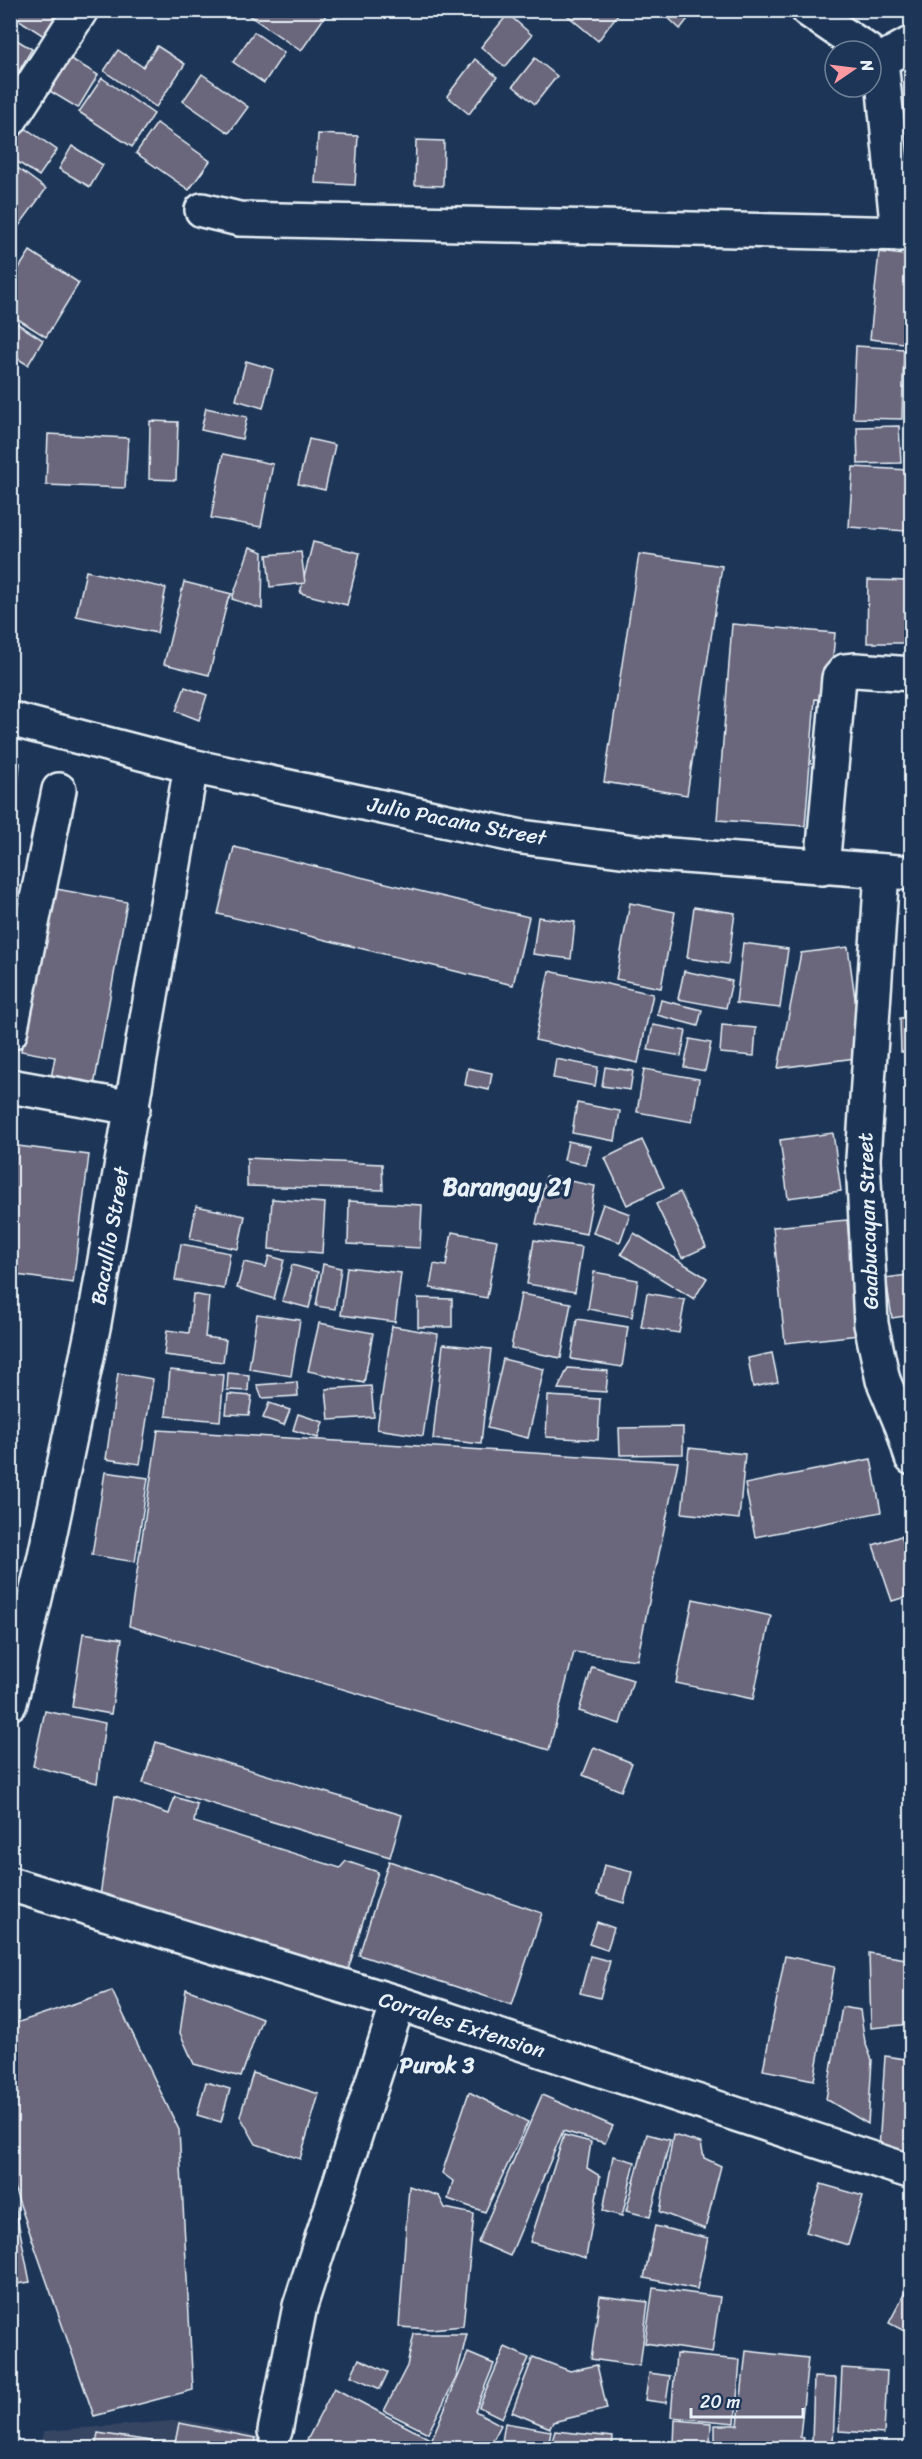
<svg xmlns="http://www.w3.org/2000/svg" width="922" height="2459" font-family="Sriracha,sans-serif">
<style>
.built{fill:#344462}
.building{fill:#6b667b;stroke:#e8f1f8;stroke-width:1.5}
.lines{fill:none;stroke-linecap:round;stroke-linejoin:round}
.minor-casing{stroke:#e8f1f8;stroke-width:38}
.major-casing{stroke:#e8f1f8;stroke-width:38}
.minor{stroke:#1d3557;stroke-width:33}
.major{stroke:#1d3557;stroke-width:33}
.labels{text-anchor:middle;stroke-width:6;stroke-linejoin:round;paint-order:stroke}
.street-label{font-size:21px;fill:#e8f1f8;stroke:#1d3557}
.neighbourhood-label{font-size:22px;font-weight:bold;fill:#e8f1f8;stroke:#1d3557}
.quarter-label{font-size:24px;font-weight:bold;fill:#e8f1f8;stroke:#1d3557}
</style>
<rect width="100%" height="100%" fill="#1d3557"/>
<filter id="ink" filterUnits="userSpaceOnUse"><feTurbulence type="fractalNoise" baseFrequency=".0167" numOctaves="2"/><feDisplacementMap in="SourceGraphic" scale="12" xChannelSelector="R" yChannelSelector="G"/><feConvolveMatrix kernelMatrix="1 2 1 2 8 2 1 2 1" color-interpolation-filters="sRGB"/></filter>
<g filter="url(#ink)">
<polygon class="built" points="185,2420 276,2440 291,2448 38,2448 44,2431"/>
<g class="building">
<polygon points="10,10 69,10 50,40 10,14"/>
<polygon points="241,10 320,10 326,15 301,51"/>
<polygon points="561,10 621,10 598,41"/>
<polygon points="660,10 695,10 680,29"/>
<polygon points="508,14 532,35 505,67 481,47"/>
<polygon points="254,32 284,53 264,83 233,62"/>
<polygon points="10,36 32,49 12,83 10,82"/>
<polygon points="157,46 185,64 156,107 104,71 118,50 143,67"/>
<polygon points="58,51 98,75 78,108 38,84"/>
<polygon points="535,58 557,76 535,104 513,86"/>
<polygon points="475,59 497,77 469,114 447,96"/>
<polygon points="202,74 248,107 229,133 183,101"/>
<polygon points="102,78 154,114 132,147 79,112"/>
<polygon points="18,123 57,150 39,176 10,157 10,135"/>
<polygon points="157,123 210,161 189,190 136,153"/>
<polygon points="318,134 358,136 355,185 315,183"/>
<polygon points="416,140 444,141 443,186 415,185"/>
<polygon points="72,146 103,165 90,187 59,169"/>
<polygon points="15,166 46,189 10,238 10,172"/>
<polygon points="30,251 79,283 46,337 10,314 10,282"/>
<polygon points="879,252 912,256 903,343 870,339"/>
<polygon points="10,319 43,340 28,365 10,354"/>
<polygon points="856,346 904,349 902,419 853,418"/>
<polygon points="246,361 273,369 263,408 236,400"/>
<polygon points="206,408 247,417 242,439 201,430"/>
<polygon points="150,421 178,422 176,480 149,479"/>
<polygon points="899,426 901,463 858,464 857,427"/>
<polygon points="48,434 128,438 125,488 46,485"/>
<polygon points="309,439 335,445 325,490 298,484"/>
<polygon points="223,454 273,464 261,527 211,518"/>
<polygon points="853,467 909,470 906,531 849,527"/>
<polygon points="313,542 360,553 347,605 300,593"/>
<polygon points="250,547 263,552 262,609 232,599"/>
<polygon points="301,552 305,583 270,587 267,555"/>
<polygon points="639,554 722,566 687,795 604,782"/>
<polygon points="86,571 166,588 157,633 76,616"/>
<polygon points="868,580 912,581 912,643 867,643"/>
<polygon points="184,582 232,594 228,599 209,675 164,664"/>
<polygon points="732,624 835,633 829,700 815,699 805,826 717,820"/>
<polygon points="185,687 207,695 199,720 176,711"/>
<polygon points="10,762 20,763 16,807 10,807"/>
<polygon points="234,847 529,917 513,985 218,914"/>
<polygon points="51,888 127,902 94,1086 51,1078 55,1057 21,1051"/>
<polygon points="630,903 675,912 661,988 616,979"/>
<polygon points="694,907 735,913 728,964 687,958"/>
<polygon points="538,917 575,922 571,959 533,954"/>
<polygon points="743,943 788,949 780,1008 736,1003"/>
<polygon points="848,947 863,1057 778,1068 801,953"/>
<polygon points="549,971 653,994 638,1063 535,1040"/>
<polygon points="684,971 732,981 726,1008 678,999"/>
<polygon points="661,1000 702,1010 698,1026 657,1015"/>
<polygon points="912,1017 912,1052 901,1052 900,1018"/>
<polygon points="653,1025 686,1031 681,1056 648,1050"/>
<polygon points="722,1025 756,1028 754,1056 720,1053"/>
<polygon points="690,1039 711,1043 705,1071 684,1067"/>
<polygon points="556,1059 598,1067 595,1086 553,1078"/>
<polygon points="605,1067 633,1071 630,1090 602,1086"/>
<polygon points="468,1068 492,1073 489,1090 465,1085"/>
<polygon points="644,1069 699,1079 692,1122 637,1112"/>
<polygon points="912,1096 912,1132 911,1132 906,1097"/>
<polygon points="577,1103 620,1111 615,1141 572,1133"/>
<polygon points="833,1133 841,1191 788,1198 780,1140"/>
<polygon points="642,1140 664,1187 627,1205 605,1158"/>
<polygon points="568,1141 590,1146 585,1165 564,1160"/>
<polygon points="10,1145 89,1155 73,1283 10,1274"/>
<polygon points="247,1158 382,1164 383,1190 247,1186"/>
<polygon points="546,1176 595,1186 586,1234 536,1224"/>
<polygon points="680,1192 706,1247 682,1258 656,1204"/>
<polygon points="272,1199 325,1203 322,1253 269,1249"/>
<polygon points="349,1201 422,1205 420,1248 348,1244"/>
<polygon points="603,1204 630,1214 620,1242 593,1233"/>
<polygon points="196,1206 245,1216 238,1249 190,1239"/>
<polygon points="847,1220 859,1335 785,1343 773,1227"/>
<polygon points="452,1232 497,1240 487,1298 430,1288 434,1264 446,1266"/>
<polygon points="634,1233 707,1278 694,1299 621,1254"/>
<polygon points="534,1240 582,1247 575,1292 527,1284"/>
<polygon points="181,1244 230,1253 224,1289 175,1280"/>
<polygon points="269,1256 284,1260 274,1299 237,1288 244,1262 266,1267"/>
<polygon points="323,1264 341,1268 335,1309 316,1306"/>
<polygon points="292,1265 318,1272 309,1308 282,1301"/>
<polygon points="347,1267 401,1273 395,1322 341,1315"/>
<polygon points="594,1272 638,1280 632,1317 588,1309"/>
<polygon points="907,1275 912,1315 892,1318 886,1278"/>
<polygon points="647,1293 685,1300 679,1333 641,1327"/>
<polygon points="193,1294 209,1297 205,1337 226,1340 223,1362 164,1355 167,1330 189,1333"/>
<polygon points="521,1294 571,1303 561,1358 511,1348"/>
<polygon points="418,1298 452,1299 452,1327 418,1327"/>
<polygon points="257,1314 300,1320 291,1376 249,1369"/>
<polygon points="577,1319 628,1327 622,1367 571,1359"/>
<polygon points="319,1323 373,1333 364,1383 308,1371"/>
<polygon points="392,1326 438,1334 423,1436 377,1429"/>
<polygon points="443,1344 491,1349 481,1444 433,1439"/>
<polygon points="772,1353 778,1382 753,1387 748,1358"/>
<polygon points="503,1359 544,1369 528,1438 487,1428"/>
<polygon points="568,1368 608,1371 606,1392 558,1389"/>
<polygon points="170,1370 224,1375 220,1421 166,1416"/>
<polygon points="118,1373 153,1379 140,1464 106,1459"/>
<polygon points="228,1373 249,1375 248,1391 227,1390"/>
<polygon points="297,1382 298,1396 262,1398 257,1385"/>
<polygon points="371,1386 374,1417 329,1420 326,1389"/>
<polygon points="228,1394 252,1396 249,1415 226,1414"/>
<polygon points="548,1396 600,1399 598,1440 546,1437"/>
<polygon points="269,1403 290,1410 284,1425 263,1418"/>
<polygon points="298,1414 323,1422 318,1438 293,1430"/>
<polygon points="683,1427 683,1454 620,1455 619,1428"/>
<polygon points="158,1430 678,1462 637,1660 574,1652 549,1750 129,1626"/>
<polygon points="689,1448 745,1454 739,1519 682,1513"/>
<polygon points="871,1459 881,1512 755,1537 745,1484"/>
<polygon points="105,1472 148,1478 135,1562 92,1555"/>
<polygon points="901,1536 912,1568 912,1595 892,1601 873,1545"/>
<polygon points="693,1599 771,1616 753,1699 676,1683"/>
<polygon points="83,1633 122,1639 111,1714 72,1707"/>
<polygon points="592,1667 633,1680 620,1724 579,1711"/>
<polygon points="45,1711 105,1723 97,1783 33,1766"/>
<polygon points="156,1742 402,1815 390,1857 143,1783"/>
<polygon points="594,1747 632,1763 621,1791 583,1775"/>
<polygon points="115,1796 169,1814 175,1797 197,1804 194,1822 340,1868 346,1861 378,1872 348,1970 100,1896"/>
<polygon points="389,1861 542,1913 512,2005 359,1955"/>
<polygon points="604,1865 632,1872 624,1903 597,1895"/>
<polygon points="597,1922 614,1928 607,1950 589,1944"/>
<polygon points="869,1953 912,1960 912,2024 871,2028"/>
<polygon points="590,1956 610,1961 600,1998 580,1993"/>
<polygon points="785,1956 835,1966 814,2080 763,2070"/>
<polygon points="186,1989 262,2018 241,2077 194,2064 180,2033"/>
<polygon points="112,1991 179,2130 193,2390 94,2416 10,2176 10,2025"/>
<polygon points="842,2007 860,2010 865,2042 872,2060 868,2124 826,2099"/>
<polygon points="885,2056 912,2060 912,2153 879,2149"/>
<polygon points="253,2073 319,2094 300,2159 256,2144 240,2116"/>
<polygon points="206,2082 230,2089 221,2122 197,2115"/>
<polygon points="469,2092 528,2122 485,2212 448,2199 453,2181 442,2173"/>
<polygon points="542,2095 613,2126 605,2143 563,2131 510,2256 478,2242"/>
<polygon points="647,2134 670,2140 650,2217 626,2211"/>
<polygon points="564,2135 591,2142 587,2168 600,2176 586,2258 530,2242"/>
<polygon points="673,2135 701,2143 704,2158 721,2166 705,2229 660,2212"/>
<polygon points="613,2156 635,2162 622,2216 603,2211"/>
<polygon points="821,2184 863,2196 848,2245 806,2232"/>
<polygon points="409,2186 439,2196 445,2208 474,2214 463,2326 431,2329 399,2327"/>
<polygon points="10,2201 14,2201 30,2282 10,2285"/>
<polygon points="655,2226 708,2238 697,2289 644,2278"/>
<polygon points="912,2279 912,2335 889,2323"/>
<polygon points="653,2288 720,2297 712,2353 645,2343"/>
<polygon points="600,2296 648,2302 640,2366 591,2359"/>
<polygon points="414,2334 467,2334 456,2378 428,2433 384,2411 407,2366"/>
<polygon points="505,2347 529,2358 502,2418 479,2407"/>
<polygon points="746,2351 808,2358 800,2437 804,2438 802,2448 745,2441 745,2447 715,2447 715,2425 738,2425"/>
<polygon points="468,2353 494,2364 475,2411 501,2425 489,2448 428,2448"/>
<polygon points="676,2354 740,2360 735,2423 671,2417"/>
<polygon points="533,2357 570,2371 597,2365 607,2409 553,2422 550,2428 512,2412"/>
<polygon points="359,2359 388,2372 380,2389 351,2376"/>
<polygon points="842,2368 887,2371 884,2434 839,2431"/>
<polygon points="649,2373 670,2376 666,2403 645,2400"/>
<polygon points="814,2377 836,2378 833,2443 812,2442"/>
<polygon points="334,2388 430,2439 425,2448 303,2448"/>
<polygon points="675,2420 711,2423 710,2448 674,2445"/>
<polygon points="179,2423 256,2438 254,2448 174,2448"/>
<polygon points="505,2423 551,2431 548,2448 501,2448"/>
<polygon points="555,2431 613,2437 612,2448 550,2448"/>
<polygon points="98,2433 163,2443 163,2448 95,2448"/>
</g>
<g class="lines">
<defs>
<g id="minor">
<polyline points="808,10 868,51"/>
<polyline points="881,60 898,234"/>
<polyline points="881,60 912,43"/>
<polyline points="10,120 81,10"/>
<polyline points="202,210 239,219 912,234"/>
<polyline points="822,868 839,678 845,671 856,670 912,674"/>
<polyline points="10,1033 59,790"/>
<polyline points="10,1086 133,1108"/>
<polyline points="10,1703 45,1556 94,1323 191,766"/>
<polyline points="275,2431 300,2306 398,2003"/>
</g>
<g id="major">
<polyline points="10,719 191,766 522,837 643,853 912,873"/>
<polyline points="882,871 863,1159 871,1324 883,1380 903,1428 912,1458"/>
<polyline points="10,1884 398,2003 912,2172"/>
</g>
</defs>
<use href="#minor" class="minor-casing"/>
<use href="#major" class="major-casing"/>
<use href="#minor" class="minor"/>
<use href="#major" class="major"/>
</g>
</g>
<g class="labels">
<g class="street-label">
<text transform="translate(457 821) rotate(11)" y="7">Julio Pacana Street</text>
<text transform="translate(868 1221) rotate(-92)" y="7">Gaabucayan Street</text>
<text transform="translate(110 1236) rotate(-80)" y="7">Bacullio Street</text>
<text transform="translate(462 2025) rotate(18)" y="7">Corrales Extension</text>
</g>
<g class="neighbourhood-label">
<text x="437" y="2073">Purok 3</text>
</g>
<g class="quarter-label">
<text x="507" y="1195">Barangay 21</text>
</g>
</g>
<rect width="922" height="2459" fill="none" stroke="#1d3557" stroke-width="36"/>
<rect x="18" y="18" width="886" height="2423" fill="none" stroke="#e8f1f8" stroke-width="2" filter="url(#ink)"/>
<g transform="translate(853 69) rotate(76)"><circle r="28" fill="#1d3557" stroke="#6e8097" stroke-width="1.5"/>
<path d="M0-4.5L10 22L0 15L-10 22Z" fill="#ff9aa2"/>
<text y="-9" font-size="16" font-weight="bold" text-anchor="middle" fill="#e8f1f8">N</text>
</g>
<path d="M691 2408v9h112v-9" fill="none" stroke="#e8f1f8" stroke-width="3"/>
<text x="700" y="2408" font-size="18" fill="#e8f1f8" stroke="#1d3557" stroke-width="4.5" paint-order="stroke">20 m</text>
</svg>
